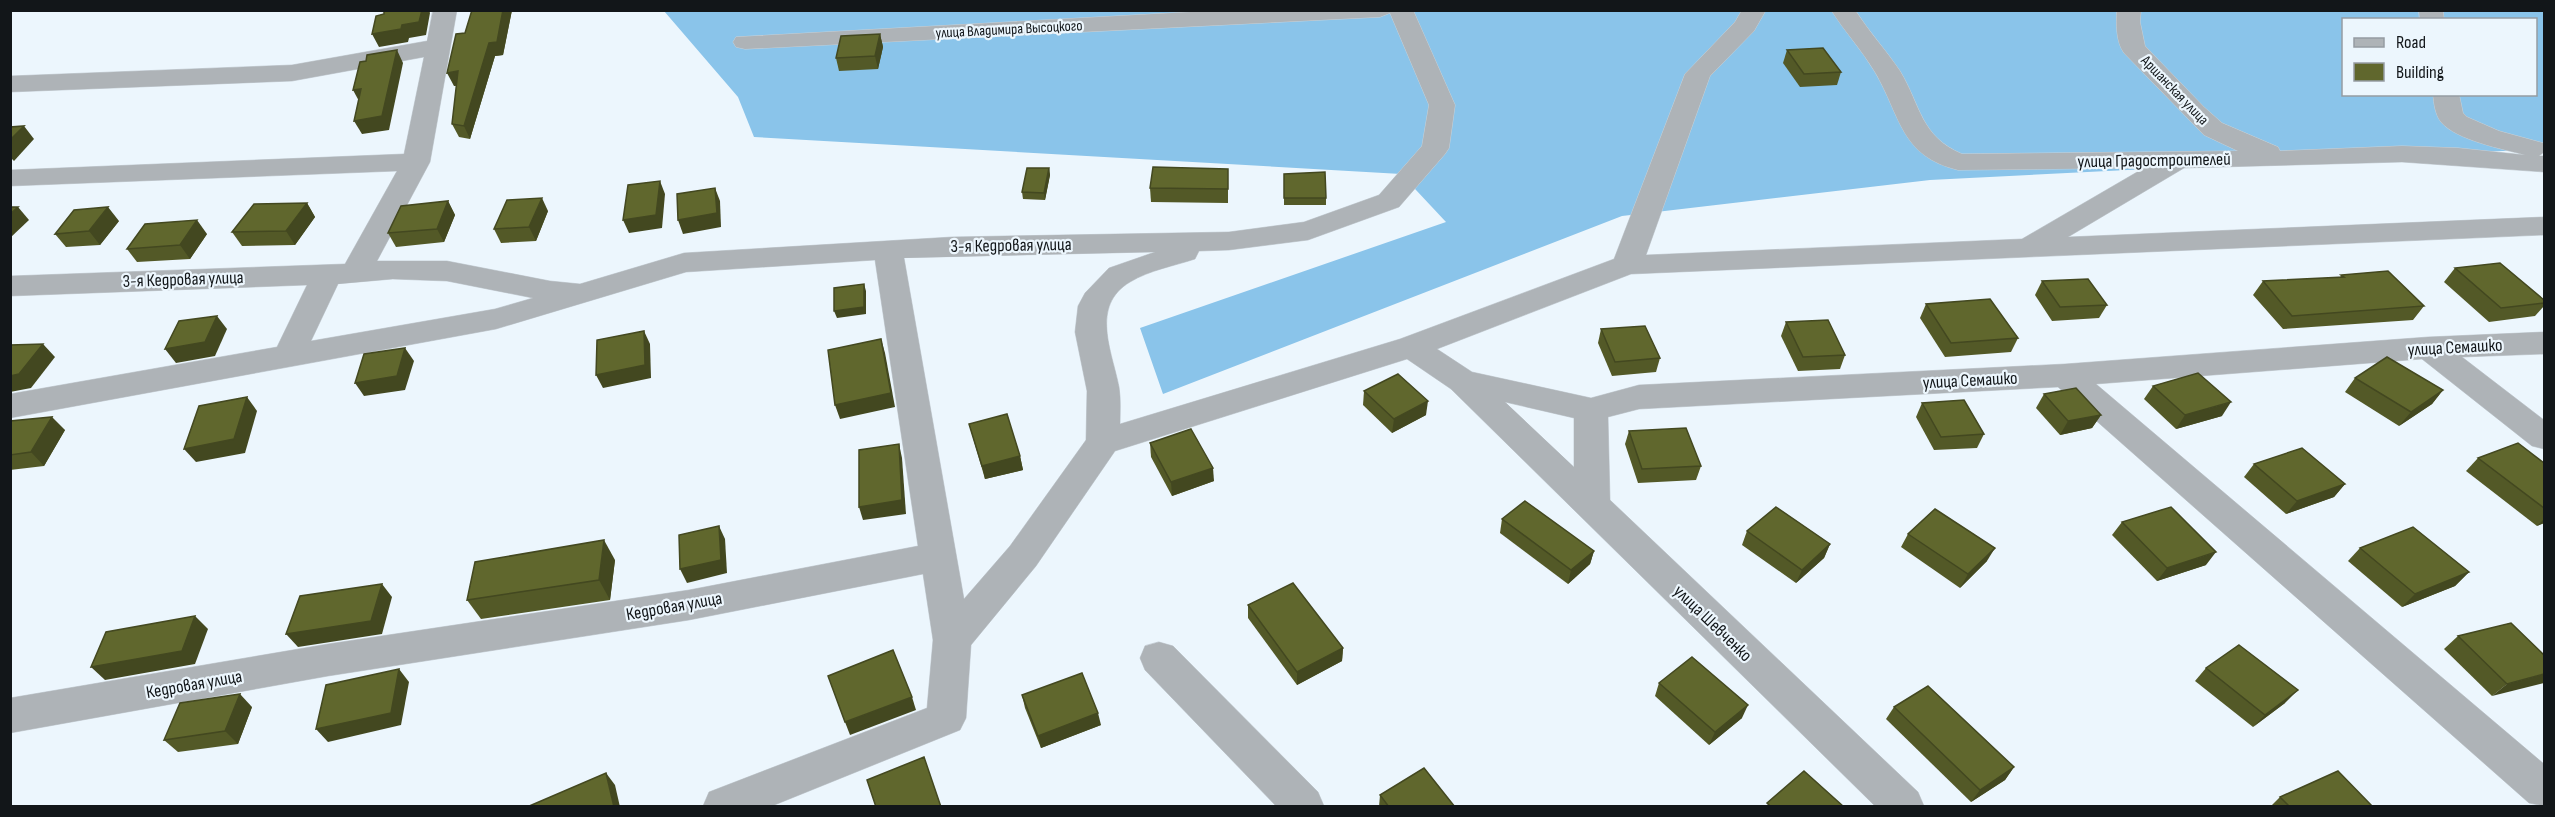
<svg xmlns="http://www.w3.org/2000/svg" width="2555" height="817" font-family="'Sofia Sans Condensed',sans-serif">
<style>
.forest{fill:#8ac4ea;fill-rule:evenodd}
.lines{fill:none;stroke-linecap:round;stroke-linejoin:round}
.minor-casing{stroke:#c9d2d9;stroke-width:1}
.minor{fill:#aeb3b7;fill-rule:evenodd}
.wall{fill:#535927}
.shaded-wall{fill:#434820}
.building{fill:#60672d;stroke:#434820;stroke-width:1.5}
.labels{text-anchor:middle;stroke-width:4.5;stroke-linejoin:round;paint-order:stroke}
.far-street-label{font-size:15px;fill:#121619;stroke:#ecf6fd}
.street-label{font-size:18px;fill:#121619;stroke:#ecf6fd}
</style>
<rect width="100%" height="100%" fill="#ecf6fd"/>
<path class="forest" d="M664 11H2544V149L1930 180 1622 216 1163 394 1140 328 1446 222 1401 174 754 137 738 97ZM2344 20H2536V94H2344Z"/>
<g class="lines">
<defs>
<g id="minor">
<path d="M433 10H457L430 162 377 261H447L550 281 580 284 684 253 952 237 1229 232 1304 222 1379 195 1422 146 1429 105 1390 13 1380 17 745 49 736 47 733 42 736 37 1227 10H1413L1455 105 1449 148 1445 154 1399 207 1308 240 1229 250 1199 251 1195 259C1174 266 1150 270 1130 282 1090 306 1112 351 1119 387 1121 400 1120 412 1120 424L1400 339 1614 259 1685 74 1735 22 1742 10H1766L1754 31 1710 76 1646 255 2022 239 2144 168 1958 170C1900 156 1901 116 1875 72 1862 50 1845 32 1831 10H1855C1869 32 1886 50 1900 71 1921 106 1920 136 1962 154L2238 151 2204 135 2124 53C2116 42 2116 24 2117 10H2141L2140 22 2145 46 2204 107 2222 123 2278 147 2280 151 2402 146 2458 148 2525 155C2503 149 2456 140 2441 122 2435 114 2434 104 2433 94H2459L2463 113 2467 117 2499 131 2543 143 2544 152 2539 156H2544V172L2402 162 2184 168 2068 237 2544 217V235L1631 274 1437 349 1472 372 1591 398 1639 385 2065 364 2428 337 2544 332V354L2462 357 2544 420V449L2532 446 2422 359 2096 384 2544 764V806L2529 803 2058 387 1639 409 1608 417 1610 500 1918 792 1924 806H1875L1451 389 1407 359 1115 451 1036 566 971 645 966 718 960 730 772 806H703L709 792 927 708 933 640 923 574 689 620 328 676 10 733V698L328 644 689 590 918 546 875 260 686 272 496 329 10 418V394L277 347 307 285 10 296V276L345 264 397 171 10 186V170L404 154 424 57 292 81 10 92V76L292 65 427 41ZM1155 252 1109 268 1085 293 1078 306 1075 332 1087 391 1086 440 1010 546 964 599 904 258ZM393 279 447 281 533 298 495 309 311 341 338 284ZM1505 402 1574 418V467Z"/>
<polygon points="2419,10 2443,10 2444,20 2420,20"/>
<polygon points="1159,642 1173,646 1318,792 1324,806 1276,806 1145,670 1140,658 1145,646"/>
</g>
</defs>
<use href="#minor" class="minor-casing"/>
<use href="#minor" class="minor"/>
</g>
<g class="wall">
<polygon points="472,10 512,10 503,55 495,56 470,139 459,137 452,124 457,85 454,86 465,33"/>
<polygon points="880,34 883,47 878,69 839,71 836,58"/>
<polygon points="1787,50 1841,72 1837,85 1800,87 1783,63"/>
<polygon points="1049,168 1050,175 1045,200 1023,199 1022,192"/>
<polygon points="1228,169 1228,203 1151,202 1150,188"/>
<polygon points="1284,174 1326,198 1326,205 1284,205"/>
<polygon points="448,201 455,215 444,242 396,247 388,233"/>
<polygon points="307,203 315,217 295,245 242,246 232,232"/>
<polygon points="548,211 536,241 501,243 494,229"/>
<polygon points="119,221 100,245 66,247 55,234"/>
<polygon points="207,234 190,259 137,262 127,249"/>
<polygon points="2455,268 2544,300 2544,306 2535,316 2489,322 2444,282"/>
<polygon points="2341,275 2424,306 2413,320 2283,329 2253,295 2263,281 2340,278"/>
<polygon points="2042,281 2107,305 2099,318 2052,321 2035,295"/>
<polygon points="1926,304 2018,338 2011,352 1945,357 1920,318"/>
<polygon points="1786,322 1845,355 1840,369 1798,371 1781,336"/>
<polygon points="1601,329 1660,358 1656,372 1612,376 1598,343"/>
<polygon points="2355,378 2443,390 2432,404 2399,426 2345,392"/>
<polygon points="2153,386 2222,416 2176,429 2144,399"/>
<polygon points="1364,391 1426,415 1392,433 1363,405"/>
<polygon points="2044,394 2101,415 2092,428 2060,435 2036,408"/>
<polygon points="1922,403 1984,434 1977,448 1934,450 1916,417"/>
<polygon points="10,421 65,430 44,466 10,470"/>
<polygon points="969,424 1020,456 1023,470 985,479"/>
<polygon points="1629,431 1701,466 1696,480 1638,483 1625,444"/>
<polygon points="1150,443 1214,481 1172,496 1151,457"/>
<polygon points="2478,458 2544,463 2544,523 2537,526 2466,471"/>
<polygon points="2254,464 2345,484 2334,497 2286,514 2244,477"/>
<polygon points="1502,519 1594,551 1590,564 1568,584 1500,533"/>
<polygon points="2122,522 2206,565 2157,581 2112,535"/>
<polygon points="1747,531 1830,544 1824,558 1796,583 1742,545"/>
<polygon points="1908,534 1987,561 1960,588 1901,547"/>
<polygon points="2360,548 2469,572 2455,586 2402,607 2348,561"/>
<polygon points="615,560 610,600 481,619 467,600"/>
<polygon points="1248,605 1343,648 1342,661 1297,685 1248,618"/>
<polygon points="2458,636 2544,655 2492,696 2444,649"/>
<polygon points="2206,668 2285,703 2253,727 2195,681"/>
<polygon points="1659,683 1742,718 1709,745 1655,696"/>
<polygon points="1022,695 1101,725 1041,748 1025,708"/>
<polygon points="252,707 238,744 178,752 164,740"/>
<polygon points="1894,707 2014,767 2005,780 1971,802 1886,719"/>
<polygon points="1380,795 1455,807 1379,807"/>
<polygon points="2280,797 2373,807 2270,807"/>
</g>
<g class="shaded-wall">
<polygon points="422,10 429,10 430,13 426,35 409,38 408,42 379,47 372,34 402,25"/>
<polygon points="503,10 512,10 503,55 495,56 470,139 464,126 489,43"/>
<polygon points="880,34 883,47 878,69 875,56"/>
<polygon points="397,50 403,63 389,130 362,134 354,121"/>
<polygon points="458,71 465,85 454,86 447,73"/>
<polygon points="361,89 360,103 353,90"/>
<polygon points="24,126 34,139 14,161 10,157 10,140"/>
<polygon points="1049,168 1050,175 1045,200 1044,193"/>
<polygon points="660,181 665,194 662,228 629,233 623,220"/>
<polygon points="715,188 720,201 721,227 683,234 678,220"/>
<polygon points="542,198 548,211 536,241 529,227"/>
<polygon points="448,201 455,215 444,242 437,229"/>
<polygon points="307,203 315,217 295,245 286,231"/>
<polygon points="18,207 29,220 10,238 10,214"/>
<polygon points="108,207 119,221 100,245 89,231"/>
<polygon points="197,220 207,234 190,259 180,245"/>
<polygon points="864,284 866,291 866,314 837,318 834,311"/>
<polygon points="217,316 227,329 215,356 176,363 165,349"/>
<polygon points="644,331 650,344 651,378 603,388 596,375"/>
<polygon points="881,339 885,353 895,407 840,419 835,405"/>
<polygon points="43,344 55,357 31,388 10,392 10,376"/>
<polygon points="405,348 414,361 405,390 364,396 355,383"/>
<polygon points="2443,390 2432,404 2399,426 2411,412"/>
<polygon points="247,397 257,411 245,453 196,462 184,449"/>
<polygon points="1428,401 1426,415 1392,433 1394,419"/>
<polygon points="2231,402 2222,416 2176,429 2185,415"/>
<polygon points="2101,415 2092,428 2060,435 2068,421"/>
<polygon points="52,417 65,430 44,466 31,452"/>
<polygon points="899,444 902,458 906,514 863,520 859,507"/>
<polygon points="1020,456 1023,470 985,479 982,466"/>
<polygon points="1213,468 1214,481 1172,496 1171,482"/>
<polygon points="2345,484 2334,497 2286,514 2297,501"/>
<polygon points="2544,519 2544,523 2537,526"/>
<polygon points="719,526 725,539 727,573 687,583 680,569"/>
<polygon points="604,540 615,560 610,600 599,580"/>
<polygon points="1830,544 1824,558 1796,583 1802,570"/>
<polygon points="1995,548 1987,561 1960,588 1968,574"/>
<polygon points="1594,551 1590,564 1568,584 1571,570"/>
<polygon points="2216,552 2206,565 2157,581 2167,568"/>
<polygon points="2469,572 2455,586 2402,607 2415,594"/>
<polygon points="382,584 392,597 382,634 298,647 286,634"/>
<polygon points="195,616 208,629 195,664 105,680 91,667"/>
<polygon points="1343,648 1342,661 1297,685 1297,672"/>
<polygon points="399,669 409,682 401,725 328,742 316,729"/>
<polygon points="2544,674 2544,683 2492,696 2507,684"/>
<polygon points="2298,690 2285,703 2253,727 2265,715"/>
<polygon points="240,694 252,707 238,744 225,731"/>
<polygon points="912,697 916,710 850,735 845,722"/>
<polygon points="1748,705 1742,718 1709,745 1715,732"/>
<polygon points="1098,713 1101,725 1041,748 1038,736"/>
<polygon points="2014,767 2005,780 1971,802 1980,790"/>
<polygon points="606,773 615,785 620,807 614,807"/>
</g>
<g class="building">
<polygon points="384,10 422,10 419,22 402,25 401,29 372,34 376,16 384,14"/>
<polygon points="472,10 503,10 497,42 489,43 464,126 452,124 458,71 447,73 456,34 465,33"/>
<polygon points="880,34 875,56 836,58 841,36"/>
<polygon points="1823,48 1841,72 1804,74 1787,50"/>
<polygon points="397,50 382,116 354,121 361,89 353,90 360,62 366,61 367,55"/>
<polygon points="24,126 10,140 10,127"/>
<polygon points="1153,167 1228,169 1228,189 1150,188"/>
<polygon points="1027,168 1049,168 1044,193 1022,192"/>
<polygon points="1325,172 1326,198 1284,198 1284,174"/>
<polygon points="660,181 656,215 623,220 628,185"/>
<polygon points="715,188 717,213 678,220 677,194"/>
<polygon points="542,198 529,227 494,229 507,200"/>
<polygon points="448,201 437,229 388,233 401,206"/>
<polygon points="307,203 286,231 232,232 254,204"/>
<polygon points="10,207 18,207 10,214"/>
<polygon points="108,207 89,231 55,234 74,210"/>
<polygon points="197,220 180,245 127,249 145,224"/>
<polygon points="2500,263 2544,300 2544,303 2501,308 2455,268"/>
<polygon points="2388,271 2424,306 2292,316 2263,281 2344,277 2341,275"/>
<polygon points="2088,279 2107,305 2060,307 2042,281"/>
<polygon points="864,284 864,307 834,311 834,288"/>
<polygon points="1990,299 2018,338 1951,343 1926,304"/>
<polygon points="217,316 205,342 165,349 179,321"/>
<polygon points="1828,320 1845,355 1803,357 1786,322"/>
<polygon points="1645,326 1660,358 1615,362 1601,329"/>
<polygon points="644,331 645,365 596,375 597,340"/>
<polygon points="881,339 891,393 835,405 828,350"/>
<polygon points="43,344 19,374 10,376 10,345"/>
<polygon points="405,348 397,376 355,383 364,354"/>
<polygon points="2387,357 2443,390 2411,412 2355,378"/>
<polygon points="2198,373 2231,402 2185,415 2153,386"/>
<polygon points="1398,374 1428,401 1394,419 1364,391"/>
<polygon points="2076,388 2101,415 2068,421 2044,394"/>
<polygon points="247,397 234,439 184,449 199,406"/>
<polygon points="1964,400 1984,434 1941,437 1922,403"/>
<polygon points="1007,414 1020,456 982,466 969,424"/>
<polygon points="52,417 31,452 10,455 10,421"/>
<polygon points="1686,428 1701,466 1642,469 1629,431"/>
<polygon points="1191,429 1213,468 1171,482 1150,443"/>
<polygon points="2518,443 2544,463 2544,508 2478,458"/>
<polygon points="899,444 902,500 859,507 859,450"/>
<polygon points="2302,448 2345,484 2297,501 2254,464"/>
<polygon points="1525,501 1594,551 1571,570 1502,519"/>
<polygon points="1776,507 1830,544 1802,570 1747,531"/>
<polygon points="2171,507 2216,552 2167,568 2122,522"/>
<polygon points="1935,509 1995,548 1968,574 1908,534"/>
<polygon points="719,526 721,560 680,569 679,535"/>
<polygon points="2413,527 2469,572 2415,594 2360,548"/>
<polygon points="604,540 599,580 467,600 475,562"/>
<polygon points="1293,583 1343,648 1297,672 1248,605"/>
<polygon points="382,584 371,621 286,634 300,596"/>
<polygon points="195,616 182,651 91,667 106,632"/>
<polygon points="2511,623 2544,655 2544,674 2507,684 2458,636"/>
<polygon points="2239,645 2298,690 2265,715 2206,668"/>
<polygon points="893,650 912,697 845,722 828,676"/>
<polygon points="1692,657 1748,705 1715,732 1659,683"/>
<polygon points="399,669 391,713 316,729 326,685"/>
<polygon points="1082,673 1098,713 1038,736 1022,695"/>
<polygon points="1928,686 2014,767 1980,790 1894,707"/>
<polygon points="240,694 225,731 164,740 180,703"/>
<polygon points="924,757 941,807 876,807 867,780"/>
<polygon points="1424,768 1455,807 1389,807 1380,795"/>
<polygon points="1804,771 1844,807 1771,807 1767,803"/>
<polygon points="2338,771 2373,807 2290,807 2280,797"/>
<polygon points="606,773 614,807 527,807"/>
</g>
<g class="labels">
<g class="far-street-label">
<text transform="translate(1009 29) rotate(-3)" y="5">улица Владимира Высоцкого</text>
<text transform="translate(2175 90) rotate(46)" y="5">Аршанская улица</text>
</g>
<g class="street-label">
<text transform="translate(2154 160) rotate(-1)" y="6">улица Градостроителей</text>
<text transform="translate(1011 245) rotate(-1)" y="6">3-я Кедровая улица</text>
<text transform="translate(183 279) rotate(-2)" y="6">3-я Кедровая улица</text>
<text transform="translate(2455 347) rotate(-3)" y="6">улица Семашко</text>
<text transform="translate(1970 380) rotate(-3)" y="6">улица Семашко</text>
<text transform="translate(674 606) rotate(-10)" y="6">Кедровая улица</text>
<text transform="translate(1713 623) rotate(44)" y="6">улица Шевченко</text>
<text transform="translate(194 684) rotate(-10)" y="6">Кедровая улица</text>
</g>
</g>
<rect width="2555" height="817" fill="none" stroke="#121619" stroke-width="24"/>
<rect x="2342" y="18" width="195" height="78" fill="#ecf6fd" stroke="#959ca2" stroke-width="1.5"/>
<rect x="2354" y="38" width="30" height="9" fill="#aeb3b7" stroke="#959ca2" stroke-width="1.5"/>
<text x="2396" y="48" font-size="18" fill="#121619">Road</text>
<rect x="2354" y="63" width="30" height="18" fill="#60672d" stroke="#959ca2" stroke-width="1.5"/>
<text x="2396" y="78" font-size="18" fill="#121619">Building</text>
</svg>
